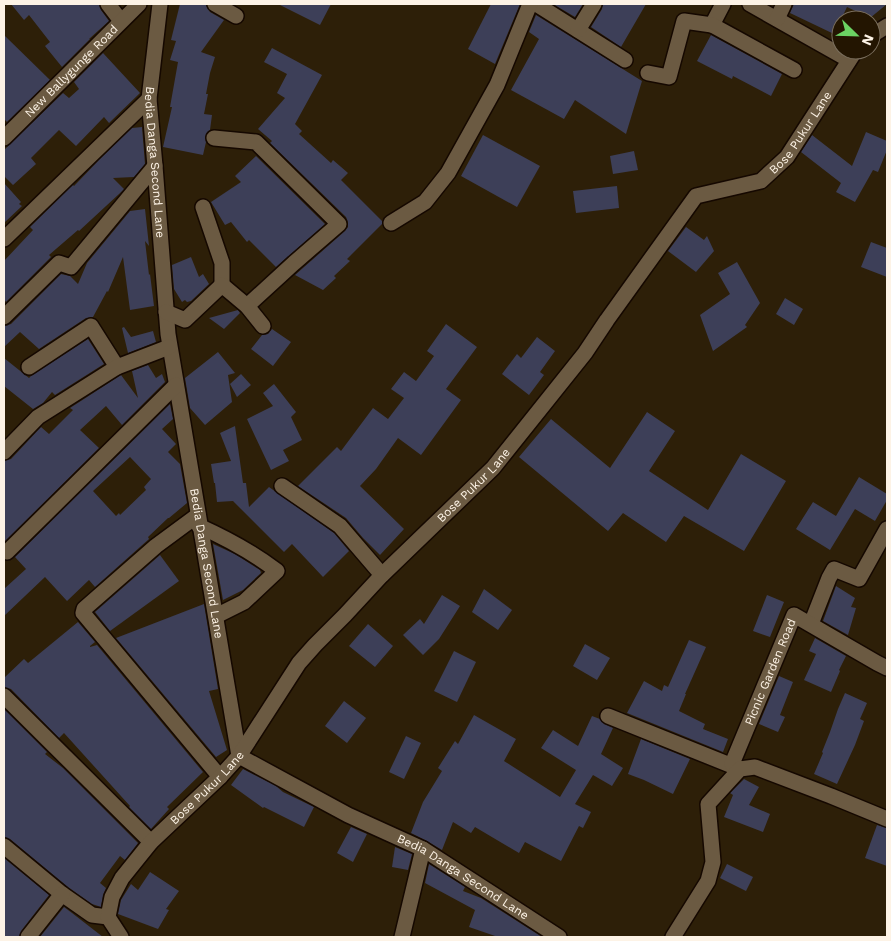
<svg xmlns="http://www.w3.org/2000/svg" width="891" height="941" font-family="'Work Sans',sans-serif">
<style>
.building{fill:#3d3f58;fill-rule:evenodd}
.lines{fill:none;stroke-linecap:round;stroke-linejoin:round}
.street-casing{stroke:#150800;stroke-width:18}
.street{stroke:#6b5a42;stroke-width:15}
.labels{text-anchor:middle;stroke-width:4;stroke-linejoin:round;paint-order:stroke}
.street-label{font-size:12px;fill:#fdf3e6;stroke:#231501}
</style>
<rect width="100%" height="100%" fill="#2d1f08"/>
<g class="building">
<polygon points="11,4 99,4 101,10 109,21 89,39 90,39 62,67 45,46 50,42 29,15 24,20"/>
<polygon points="180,4 206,4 207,8 210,12 224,20 201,52 215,57 210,73 206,94 208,94 204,114 212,115 210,130 207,132 205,137 206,142 203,155 163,147 172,107 170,107 178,62 170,60 176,41 171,40"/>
<polygon points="278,4 331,4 320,25"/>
<polygon points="491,4 520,4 495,64 468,49"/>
<polygon points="553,4 583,4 575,17"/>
<polygon points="603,4 646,4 621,47 591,27 602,9"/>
<polygon points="794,4 887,4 870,18 847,7 834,34 790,13"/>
<polygon points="536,15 642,81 626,134 575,100 564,119 511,90 539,39 529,32"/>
<polygon points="4,35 50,80 7,122 4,119"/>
<polygon points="711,35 782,74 771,96 733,76 732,79 697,61"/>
<polygon points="272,48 322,75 295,124 302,131 299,134 331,163 333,160 348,173 341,180 382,221 382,224 347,259 350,261 334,276 336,278 323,290 295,275 345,231 348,227 348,222 346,217 270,143 272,141 258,129 285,98 277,93 287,74 264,62"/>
<polygon points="103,53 140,93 109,123 104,117 76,146 59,130 31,158 36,164 13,185 4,176 4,150 63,93 69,98 79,89 74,82"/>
<polygon points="142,127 145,164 134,177 113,178 124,189 119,194 79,231 78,230 49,255 51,257 6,302 4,299 4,261 33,230 30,227 73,185 74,186 99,160 132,128"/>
<polygon points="866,132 887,141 887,150 878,172 873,170 855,202 836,192 841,183 801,152 812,135 852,166"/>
<polygon points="483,135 540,166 517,207 461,176"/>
<polygon points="634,151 638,170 613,174 610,156"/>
<polygon points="256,156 325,224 276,267 249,240 247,242 231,222 225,225 211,202 241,182 235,176"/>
<polygon points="4,183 21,202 19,204 22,206 4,223"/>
<polygon points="617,186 619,208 576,213 573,191"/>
<polygon points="145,209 149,246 145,241 149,275 150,274 154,306 130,310 123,257 108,292 107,291 93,317 86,318 39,349 20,332 4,347 4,326 11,324 61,274 70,276 78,284 87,263 130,211"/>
<polygon points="686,227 704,240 707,236 714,251 696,272 668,251"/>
<polygon points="871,242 887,248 887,277 861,267"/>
<polygon points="191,257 199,277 203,274 209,284 191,301 187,302 185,300 182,302 174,289 172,265"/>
<polygon points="737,262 760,303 745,325 747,327 713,351 700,315 730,294 718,273"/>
<polygon points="785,298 803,309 794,325 776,314"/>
<polygon points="238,310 240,313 224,329 209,318"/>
<polygon points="446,324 477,347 446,389 461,400 421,455 398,438 376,469 360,486 404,529 380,555 363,538 346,518 298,486 337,447 341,451 373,408 388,419 404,398 391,389 404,372 416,381 434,356 427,351"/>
<polygon points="124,327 131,337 153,331 156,342 128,353 122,328"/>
<polygon points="272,329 291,342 273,366 251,349 262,335 268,334"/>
<polygon points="537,337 555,351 540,372 544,375 529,395 502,374 517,354 521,358"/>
<polygon points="88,339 104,364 55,395 52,392 43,403 33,409 4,386 4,358 29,378 31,376"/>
<polygon points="218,352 235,373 228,375 232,402 205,425 190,408 185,378"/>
<polygon points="148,365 156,378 162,374 165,382 122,425 106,406 80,430 99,448 4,542 4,461 11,459 41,427 49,434 73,410 70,408 121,375 138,398 132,371"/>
<polygon points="241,374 251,385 237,397 230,384"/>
<polygon points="274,384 296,412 291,417 302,440 283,450 289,461 271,470 247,419 273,406 263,393"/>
<path d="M170 404 173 419 162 429 176 444 168 452 180 464 187 503 169 518H168L148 537 149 539 95 587 89 580 67 601 45 577 4 616V589L26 569 15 557ZM130 457 151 479 144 487 146 490 120 515 119 513 116 516 93 491Z"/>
<polygon points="647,412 675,431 649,471 708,510 741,454 786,481 744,551 684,516 666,542 623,513 608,531 519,457 551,419 610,468"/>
<polygon points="235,426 243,483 246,483 249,507 269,487 334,533 349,551 323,577 292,544 284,552 233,501 217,502 215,483 214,483 211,464 231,461 220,433"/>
<polygon points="859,477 887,494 887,500 875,521 855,509 830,550 796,529 813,502 836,516"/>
<polygon points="213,544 235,554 260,570 261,573 243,590 223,600"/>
<polygon points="160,555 179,581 110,631 95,612"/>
<polygon points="836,586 855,598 851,607 856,608 848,635 823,621"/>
<polygon points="484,589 512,610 498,630 472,612"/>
<polygon points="442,595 460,606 439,639 423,655 403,635 420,619 424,624"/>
<polygon points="767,595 784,602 770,637 753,631"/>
<polygon points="204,604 218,689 209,691 227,750 216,757 116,638"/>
<polygon points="78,622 95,642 90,646 90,647 97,645 203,772 167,807 169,809 151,829 129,807 130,806 64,733 59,738 11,689 4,687 4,678 24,659 28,663"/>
<polygon points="368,624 393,646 375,667 349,646"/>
<polygon points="815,638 846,656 839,670 840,671 831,692 804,680 816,654 809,651"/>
<polygon points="689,640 706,647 685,694 686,694 679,711 705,724 703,729 728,739 723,752 627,713 644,681 662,691 664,685 668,687"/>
<polygon points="585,644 610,658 597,680 573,666"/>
<polygon points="454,651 476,662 457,702 434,691"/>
<polygon points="779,676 793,682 780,715 785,717 778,732 759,724"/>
<polygon points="845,693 867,703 860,719 864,721 855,745 837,784 814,774 823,753 822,752 830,732 838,709"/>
<polygon points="344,701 366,718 347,743 325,726"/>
<polygon points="4,709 47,752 45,754 63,768 138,843 125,860 120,856 100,883 106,888 103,895 101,907 92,904 68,887 10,839 4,837"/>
<polygon points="474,715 516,739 504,761 560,797 576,770 541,748 553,730 578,746 592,716 600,719 604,724 613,728 601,754 623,768 612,786 593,775 575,804 591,812 583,828 579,826 561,861 525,842 519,853 475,827 471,833 453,822 442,850 427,841 411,833 423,802 442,771 438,768 455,741 458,744"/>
<polygon points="406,736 421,743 404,779 389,772"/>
<polygon points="641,739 690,759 673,794 644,780 628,774"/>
<polygon points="243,769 276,786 283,792 314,807 304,827 264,807 263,808 231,785"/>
<polygon points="744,779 759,787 749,805 770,814 763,832 724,817 733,795 730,793"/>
<polygon points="877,825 887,828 887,866 865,858"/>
<polygon points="351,827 367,834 353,862 337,853"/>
<polygon points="395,847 412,854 408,870 392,867"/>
<polygon points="4,858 49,895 21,931 19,937 4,937"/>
<polygon points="429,864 465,887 463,891 481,898 542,937 498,937 469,927 475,910 425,883"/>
<polygon points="727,864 753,877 746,891 720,878"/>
<polygon points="150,872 179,891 166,909 169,910 158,929 118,914 121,900 131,884 138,890"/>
<polygon points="64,907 72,913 103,937 40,937"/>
</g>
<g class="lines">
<defs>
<g id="street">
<polyline points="108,4 121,21"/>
<path id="s1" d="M160 4 149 99 155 166 168 334 239 756 348 815 423 849 559 937"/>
<polyline points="215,4 236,16"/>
<polyline points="536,4 625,60"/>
<polyline points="750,4 849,60"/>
<polyline points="777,19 784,4"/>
<polyline points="712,25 723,4"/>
<polyline points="578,30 594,4"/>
<polyline points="871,36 887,26"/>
<polyline points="648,73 669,77 684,21 712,25 794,70"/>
<path id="s2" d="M4 138 139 4"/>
<polyline points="214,138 256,142 339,224 294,263 247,306"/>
<polyline points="203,207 222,263 222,285"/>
<polyline points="391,223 425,202 448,173 497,85 530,4"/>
<polyline points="4,239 149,99"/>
<polyline points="166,312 185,320 222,285 247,306 263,326"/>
<polyline points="4,317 59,263 71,267 155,166"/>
<polyline points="29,367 91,326 117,367"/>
<polyline points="4,452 38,417 117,367 169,347"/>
<polyline points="282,486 340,526 382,575"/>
<polyline points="198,515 156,546 84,609 83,613 220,777"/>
<path d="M199 526C228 539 252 552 277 571L244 602 216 616"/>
<polyline points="7,552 176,385"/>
<polyline points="811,624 829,578 834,569 859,579 887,529"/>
<polyline points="4,696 151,842"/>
<polyline points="608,716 740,769"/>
<path id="s3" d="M740 769 732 764 794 615 877 663 887 668"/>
<polyline points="4,846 62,894 92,915 108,917"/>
<polyline points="28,937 62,894"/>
<path id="s4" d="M121 937 108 917 112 897 122 878 151 842 220 777 239 756 299 663 315 645 345 615 382 575 493 468 585 353 607 320 696 196 761 181 787 157 856 50"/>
<polyline points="402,937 423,849"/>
<polyline points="673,937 708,881 713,862 708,804 740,769 755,767 831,796 887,819"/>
</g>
</defs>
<use href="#street" class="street-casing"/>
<use href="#street" class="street"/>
</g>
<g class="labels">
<g class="street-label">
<text dy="4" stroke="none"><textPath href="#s2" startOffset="95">New Ballygunge Road</textPath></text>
<text dy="4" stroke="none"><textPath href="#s4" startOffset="1090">Bose Pukur Lane</textPath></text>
<text dy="4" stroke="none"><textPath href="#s1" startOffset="159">Bedia Danga Second Lane</textPath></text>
<text dy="4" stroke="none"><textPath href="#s4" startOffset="595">Bose Pukur Lane</textPath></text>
<text dy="4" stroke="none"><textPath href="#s1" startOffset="564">Bedia Danga Second Lane</textPath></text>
<text dy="4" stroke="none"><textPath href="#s3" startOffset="109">Picnic Garden Road</textPath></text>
<text dy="4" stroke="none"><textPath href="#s4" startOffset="190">Bose Pukur Lane</textPath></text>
<text dy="4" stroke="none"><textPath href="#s1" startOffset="1014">Bedia Danga Second Lane</textPath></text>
</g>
</g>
<rect width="891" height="941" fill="none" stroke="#fdf3e6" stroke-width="10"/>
<g transform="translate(856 35) rotate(113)"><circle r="24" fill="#231501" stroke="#7a6e5d"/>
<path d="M0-4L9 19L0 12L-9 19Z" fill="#6bd363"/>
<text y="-8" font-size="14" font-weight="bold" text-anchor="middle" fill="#fdf3e6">N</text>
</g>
</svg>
